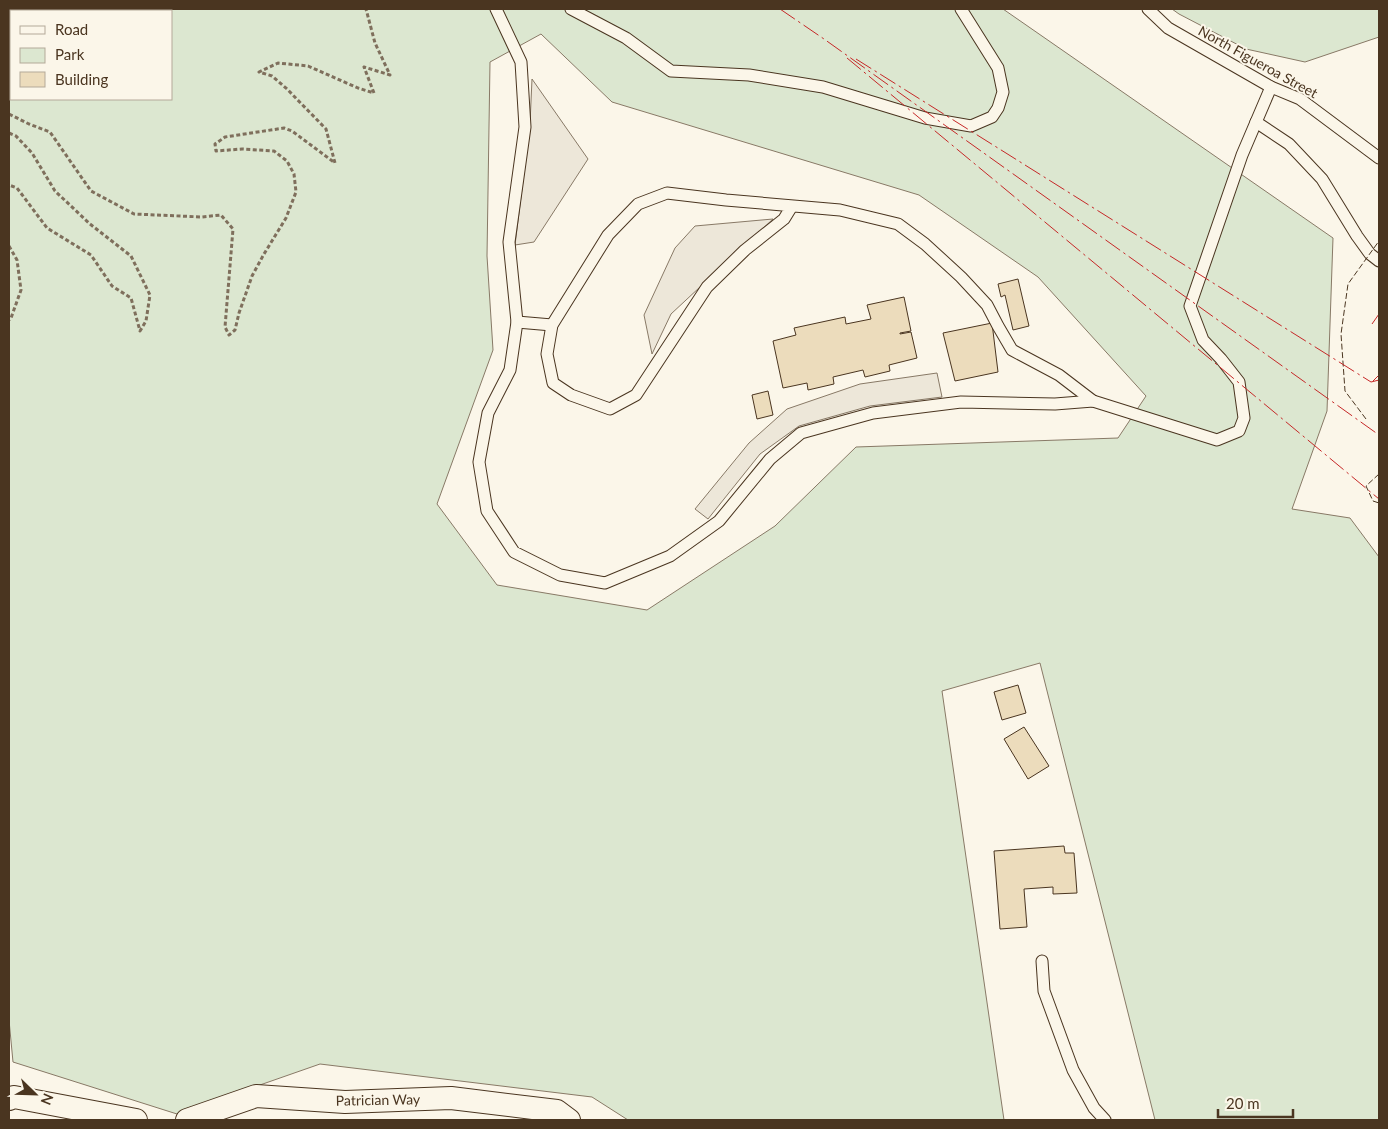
<svg xmlns="http://www.w3.org/2000/svg" width="1388" height="1129" font-family="Lato,sans-serif">
<style>
.green{fill:#dce7d0;stroke:#887966;fill-rule:evenodd}
.parking{fill:#ede7d9;stroke:#887966}
.building{fill:#ecdcbc;stroke:#4a3520}
.lines{fill:none;stroke-linecap:round;stroke-linejoin:round}
.lane-casing{stroke:#4a3520;stroke-width:13}
.street-casing{stroke:#4a3520;stroke-width:24}
.path{stroke:#7f6f5c;stroke-width:3;stroke-dasharray:4 2.5;stroke-linecap:butt}
.lane{stroke:#fbf6e9;stroke-width:11}
.street{stroke:#fbf6e9;stroke-width:22}
.fence{stroke:#4a3520;stroke-width:1;stroke-dasharray:6 2.5;stroke-linecap:butt}
.power{stroke:#c62828;stroke-width:1;stroke-dasharray:18 4 2.5 4;stroke-linecap:butt}
.labels{text-anchor:middle;stroke-width:4;stroke-linejoin:round;paint-order:stroke}
.street-label{font-size:14px;fill:#4a3520;stroke:#fbf6e9}
</style>
<rect width="100%" height="100%" fill="#fbf6e9"/>
<g class="green">
<path d="M9 9H1003L1333 238 1327 411 1292 509 1350 518 1379 557V1120H1155L1040 663 942 691 1004 1120H628L592 1097 320 1064 177 1114 13 1062 9 1020ZM11 11H171V99H11ZM541 34 612 102 919 195 1038 277 1146 396 1118 438 856 447 775 526 647 610 497 585 437 504 493 350 487 256 490 62Z"/>
<polygon points="1172,9 1379,9 1379,37 1305,62 1246,49 1179,14"/>
</g>
<g class="parking">
<polygon points="532,79 588,159 534,242 515,245 530,124"/>
<polygon points="773,219 671,314 652,354 644,315 675,248 695,226"/>
<polygon points="937,373 942,397 870,406 799,426 760,454 708,519 695,509 749,443 787,409 860,384"/>
</g>
<g class="building">
<polygon points="1018,279 1029,326 1013,330 1005,295 1001,297 998,284"/>
<polygon points="904,297 911,331 900,333 900,334 911,332 917,358 889,365 890,371 865,377 863,370 833,377 834,384 808,390 807,383 783,388 773,341 796,335 794,328 845,317 846,324 871,319 867,305"/>
<polygon points="992,323 998,372 955,381 943,333"/>
<polygon points="768,391 773,415 757,419 752,395"/>
<polygon points="1018,685 1026,713 1002,720 994,692"/>
<polygon points="1024,727 1049,766 1028,779 1004,739"/>
<polygon points="1064,846 1065,853 1074,853 1077,893 1053,894 1053,887 1024,889 1027,927 1000,929 994,851"/>
</g>
<g class="lines">
<defs>
<g id="lane">
<polyline points="496,9 521,62 525,127 509,242 517,322 510,370 488,413 479,462 487,511 514,552 560,575 605,583 670,556 719,521 770,459 801,433 873,413 961,402 1055,404 1093,401 1217,440 1239,431 1244,418 1239,382 1221,359 1203,340 1190,306 1242,155 1271,87"/>
<polyline points="571,9 626,38 671,71 749,75 823,87 925,118 971,126 992,117 998,108 1003,92 998,68 961,9"/>
<polyline points="1148,9 1168,28 1271,87 1300,99 1379,158"/>
<polyline points="1256,122 1289,144 1322,179 1357,236 1370,254 1379,261"/>
<polyline points="792,206 784,219 745,250 707,287 636,395 610,409 571,395 553,383 547,354 552,325 608,235 638,204 667,193 726,200 840,210 898,224 925,244 961,277 987,305 998,326 1012,350 1059,375 1093,401"/>
<polyline points="517,322 552,325"/>
<polyline points="1042,961 1044,991 1073,1070 1094,1108 1105,1120"/>
</g>
<g id="street">
<polyline points="9,1099 14,1097 136,1120"/>
<polyline points="187,1120 256,1096 345,1102 451,1098 557,1111 569,1120"/>
</g>
</defs>
<use href="#lane" class="lane-casing"/>
<use href="#street" class="street-casing"/>
<g class="path">
<polyline points="9,114 29,124 50,132 91,191 134,214 202,217 221,215 233,229 225,327 229,335 235,330 239,313 252,276 264,254 286,218 296,192 294,174 287,161 274,151 242,149 216,151 215,144 225,137 284,128 292,131 335,163 326,129 287,89 272,76 259,72 278,63 308,66 358,88 374,93 364,67 390,75 375,43 366,9"/>
<polyline points="9,133 16,136 32,153 55,191 90,224 131,256 150,295 146,321 140,331 131,298 112,286 91,255 47,228 17,188 9,185"/>
<polyline points="9,246 17,260 21,290 11,318 9,320"/>
</g>
<use href="#lane" class="lane"/>
<use href="#street" class="street"/>
<g class="fence">
<polyline points="1366,419 1345,391 1341,334 1348,284 1379,241"/>
<polyline points="1379,474 1366,486 1373,501 1379,503"/>
</g>
<g class="power">
<polyline points="780,9 824,39 1379,435"/>
<polyline points="847,58 1379,499"/>
<polyline points="856,59 1371,382 1379,380"/>
<polyline points="1372,324 1379,314"/>
<polyline points="1373,381 1379,375"/>
</g>
</g>
<g class="labels">
<g class="street-label">
<text transform="translate(1258 62) rotate(29)" y="5">North Figueroa Street</text>
<text transform="translate(378 1100) rotate(-1)" y="5">Patrician Way</text>
</g>
</g>
<rect width="1388" height="1129" fill="none" stroke="#4a3520" stroke-width="20"/>
<rect x="10" y="10" width="162" height="90" fill="#fbf6e9" stroke="#b4a999"/>
<rect x="20" y="26" width="25" height="8" fill="#fbf6e9" stroke="#b4a999"/>
<text x="55" y="35" font-size="15" fill="#4a3520">Road</text>
<rect x="20" y="48" width="25" height="15" fill="#dce7d0" stroke="#b4a999"/>
<text x="55" y="60" font-size="15" fill="#4a3520">Park</text>
<rect x="20" y="72" width="25" height="15" fill="#ecdcbc" stroke="#b4a999"/>
<text x="55" y="85" font-size="15" fill="#4a3520">Building</text>
<g transform="translate(35 1094) rotate(113)" stroke="#fbf6e9" stroke-width="4" paint-order="stroke">
<path d="M0-4L9 19L0 12L-9 19Z" fill="#4a3520"/>
<text y="-8" font-size="14" font-weight="bold" text-anchor="middle" fill="#4a3520">N</text>
</g>
<path d="M1218 1109v8h75v-8" fill="none" stroke="#4a3520" stroke-width="2.5"/>
<text x="1226" y="1109" font-size="15" fill="#4a3520" stroke="#fbf6e9" stroke-width="4" paint-order="stroke">20 m</text>
</svg>
